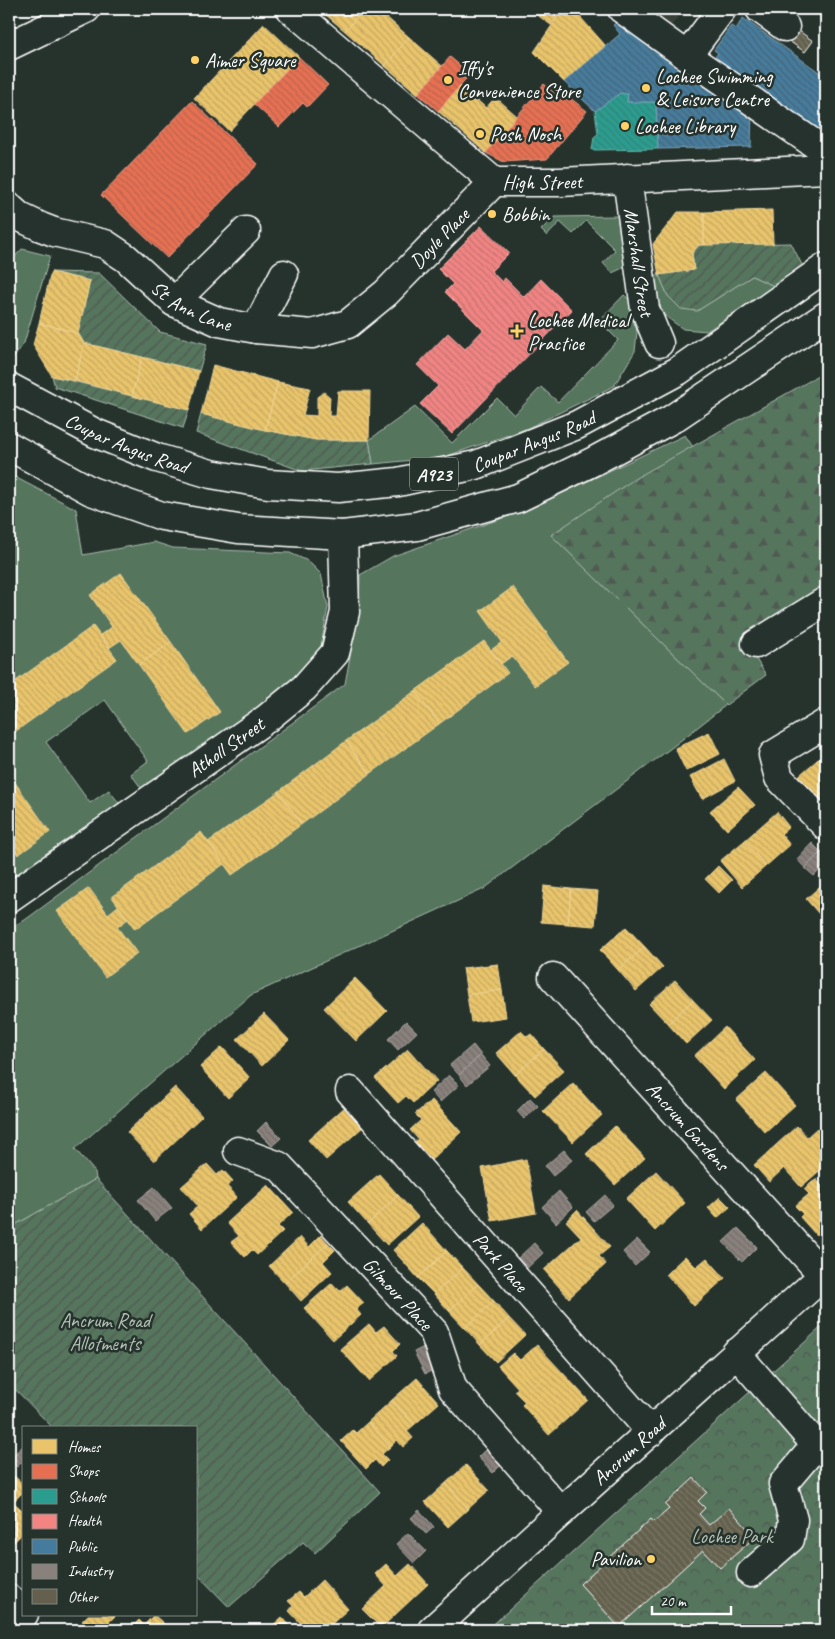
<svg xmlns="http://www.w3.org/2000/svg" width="835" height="1639" font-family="Caveat,sans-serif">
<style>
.built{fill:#394037}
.grass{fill:#55745d;stroke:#aabaae}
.forest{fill:url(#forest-firs);stroke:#aabaae}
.park{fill:url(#park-crowns);stroke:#aabaae}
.garden{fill:url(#garden-furrows);stroke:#aabaae}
.homes{fill:url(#homes-back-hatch);stroke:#f0d697}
.shops{fill:url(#shops-back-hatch);stroke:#ee9a85}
.schools{fill:url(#schools-back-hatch);stroke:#6abab1}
.health{fill:url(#health-back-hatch);stroke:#f6a9a8}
.public{fill:url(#public-back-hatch);stroke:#7da3ba}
.industry{fill:url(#industry-back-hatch);stroke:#ada7a3}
.building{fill:url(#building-back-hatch);stroke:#fff}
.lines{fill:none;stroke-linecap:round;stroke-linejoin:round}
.minor-casing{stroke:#fff;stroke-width:31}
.major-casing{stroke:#fff;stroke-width:31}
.minor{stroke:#26332d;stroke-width:28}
.major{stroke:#26332d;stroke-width:28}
.poi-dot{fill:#ffd166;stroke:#26332d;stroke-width:2}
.labels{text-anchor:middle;stroke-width:5;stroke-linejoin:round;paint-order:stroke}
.shield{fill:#26332d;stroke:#bec2c0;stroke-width:1}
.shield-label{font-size:19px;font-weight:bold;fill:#fff}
.poi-label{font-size:20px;fill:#fff;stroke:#26332d;text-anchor:start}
.street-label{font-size:20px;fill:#fff;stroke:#26332d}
.park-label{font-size:20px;fill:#b2c0b6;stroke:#26332d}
</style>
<defs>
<pattern id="forest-firs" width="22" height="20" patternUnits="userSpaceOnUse" patternTransform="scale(1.25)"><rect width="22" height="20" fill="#55745d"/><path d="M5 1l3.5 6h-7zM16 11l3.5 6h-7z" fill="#4f5a52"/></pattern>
<pattern id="park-crowns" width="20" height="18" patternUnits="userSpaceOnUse" patternTransform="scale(1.25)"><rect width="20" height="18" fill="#55745d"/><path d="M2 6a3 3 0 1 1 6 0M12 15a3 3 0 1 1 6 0" fill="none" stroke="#4f5a52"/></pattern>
<pattern id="garden-furrows" width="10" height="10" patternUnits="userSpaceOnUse" patternTransform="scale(1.25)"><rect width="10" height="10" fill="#55745d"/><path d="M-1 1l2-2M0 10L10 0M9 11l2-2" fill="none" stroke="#4f5a52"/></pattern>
<pattern id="homes-back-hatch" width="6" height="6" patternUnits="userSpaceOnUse" patternTransform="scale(1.25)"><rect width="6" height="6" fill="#e9c46a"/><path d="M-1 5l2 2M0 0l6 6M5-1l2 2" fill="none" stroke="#c2a662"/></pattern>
<pattern id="shops-back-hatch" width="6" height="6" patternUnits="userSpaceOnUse" patternTransform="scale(1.25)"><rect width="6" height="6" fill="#e76f51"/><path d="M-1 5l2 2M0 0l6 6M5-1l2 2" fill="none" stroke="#b86450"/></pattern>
<pattern id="schools-back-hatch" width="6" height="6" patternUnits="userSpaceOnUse" patternTransform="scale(1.25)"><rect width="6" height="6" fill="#2a9d8f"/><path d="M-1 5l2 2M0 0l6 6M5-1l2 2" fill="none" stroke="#368178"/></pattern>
<pattern id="health-back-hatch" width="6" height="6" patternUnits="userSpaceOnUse" patternTransform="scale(1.25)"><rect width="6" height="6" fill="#f28482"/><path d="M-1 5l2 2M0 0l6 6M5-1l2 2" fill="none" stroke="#c07372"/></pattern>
<pattern id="public-back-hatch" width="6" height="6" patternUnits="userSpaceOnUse" patternTransform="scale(1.25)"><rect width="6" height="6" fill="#457b9d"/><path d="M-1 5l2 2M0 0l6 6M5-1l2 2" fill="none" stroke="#486474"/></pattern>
<pattern id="industry-back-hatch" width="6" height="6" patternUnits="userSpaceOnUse" patternTransform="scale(1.25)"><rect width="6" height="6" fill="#8a817c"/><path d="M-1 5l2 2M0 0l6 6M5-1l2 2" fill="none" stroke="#716c69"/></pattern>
<pattern id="building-back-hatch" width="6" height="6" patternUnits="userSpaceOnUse" patternTransform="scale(1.25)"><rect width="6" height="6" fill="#64604d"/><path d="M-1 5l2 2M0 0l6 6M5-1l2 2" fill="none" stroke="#7b7868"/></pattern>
</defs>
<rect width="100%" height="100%" fill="#26332d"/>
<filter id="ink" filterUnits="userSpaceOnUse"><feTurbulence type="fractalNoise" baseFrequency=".02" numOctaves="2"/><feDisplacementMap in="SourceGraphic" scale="10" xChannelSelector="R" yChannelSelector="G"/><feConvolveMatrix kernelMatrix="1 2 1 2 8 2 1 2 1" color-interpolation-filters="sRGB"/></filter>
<g filter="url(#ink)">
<polygon class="built" points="639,9 684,9 668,30"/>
<g class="grass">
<polygon points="618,216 625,267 612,273 603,263 615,250 586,221 573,234 560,222 547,236 541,230 554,217"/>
<polygon points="22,249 50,256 24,343 9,365 9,263"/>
<polygon points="654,275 659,275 668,296 697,311 752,276 774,286 707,331 683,329 665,316 657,302"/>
<polygon points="624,295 632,302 637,332 635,351 614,386 526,429 444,457 373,464 369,440 415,407 452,443 497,398 514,415 541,387 558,402 618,340 599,321"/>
<polygon points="685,435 693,447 636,479 551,535 726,705 671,748 484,889 251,995 75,1149 95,1172 96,1179 15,1225 9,1234 9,928 25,920 345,684 359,608 360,575 393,556 529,509"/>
<polygon points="9,474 76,509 83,555 154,542 173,548 290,553 308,561 321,574 328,607 321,646 299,679 144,792 131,774 148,761 105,700 46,742 90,803 109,790 122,807 9,886"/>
</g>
<polygon class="forest" points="818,376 826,377 826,584 742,637 766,675 726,705 551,535 636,478"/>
<polygon class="park" points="826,1323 826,1630 487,1630"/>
<g class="garden">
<polygon points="791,243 803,267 774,286 752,276 697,311 681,309 668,296 659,275 694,270 692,253 699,245"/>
<polygon points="51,272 99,273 160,332 207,344 199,371 84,343 78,333 90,281"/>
<polygon points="52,376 189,410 183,428 55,387"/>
<polygon points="201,414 265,430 316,440 369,440 373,464 302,471 196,433"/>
<polygon points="96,1179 380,1492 315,1553 303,1542 229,1607 196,1573 196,1428 53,1428 9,1383 9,1234 15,1225"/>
</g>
<g class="homes">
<polygon points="319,9 364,9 345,31"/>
<polygon points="364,9 377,9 409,37 385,66 345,31"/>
<polygon points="529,9 563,9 551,25"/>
<polygon points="563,9 573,9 606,46 564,82 534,52"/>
<polygon points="264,24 299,57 229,131 194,98"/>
<polygon points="409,37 442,66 418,94 385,66"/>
<polygon points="460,85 486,108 492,101 500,101 518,117 486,153 438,111"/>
<polygon points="772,210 773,244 704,245 704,212"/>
<polygon points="678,212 704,212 704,245 699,245 692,253 694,270 659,275 653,244"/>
<polygon points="51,272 90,281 78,333 39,323"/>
<polygon points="39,323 78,333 84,343 75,381 52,376 33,345"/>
<polygon points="84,343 142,357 132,396 75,381"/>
<polygon points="142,357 199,371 189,410 132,396"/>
<polygon points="213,365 278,382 265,430 201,414"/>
<polygon points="278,382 310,388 303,415 317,416 317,397 324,392 330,397 329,416 336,416 338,391 370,391 369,440 316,440 265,430"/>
<polygon points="121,573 171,642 139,665 121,640 109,648 100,635 112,627 90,595"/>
<polygon points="513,587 568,662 535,686 512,656 501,664 491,650 502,642 480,611"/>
<polygon points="93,626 117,659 9,736 9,686"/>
<polygon points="484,641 508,673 439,724 415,691"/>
<polygon points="171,642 220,712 188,734 139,665"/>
<polygon points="415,691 439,724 370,774 346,741"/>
<polygon points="709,732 720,754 686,771 675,748"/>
<polygon points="346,741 370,774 302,824 278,792"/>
<polygon points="826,751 826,773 816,761"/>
<polygon points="724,759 735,781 702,799 690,777"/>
<polygon points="816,761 826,773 826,803 820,808 795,779"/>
<polygon points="9,774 50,832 18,855 9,842"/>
<polygon points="738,787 755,805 727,830 710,811"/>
<polygon points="278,792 302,824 232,875 208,842"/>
<polygon points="777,812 789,827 781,834 790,845 766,866 744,841"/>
<polygon points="201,832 224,864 135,929 112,897"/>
<polygon points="744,841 766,866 742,887 720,861"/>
<polygon points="718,866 732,880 719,893 705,879"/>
<polygon points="826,881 826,922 806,899"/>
<polygon points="544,886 571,889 568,924 541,922"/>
<polygon points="89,888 108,914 118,906 128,919 117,927 137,953 105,977 57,911"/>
<polygon points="571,889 598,891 595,926 568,924"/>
<polygon points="626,927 645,947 618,970 600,950"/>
<polygon points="645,947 663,967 636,991 618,970"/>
<polygon points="498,964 502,990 467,995 463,968"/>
<polygon points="355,978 387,1011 356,1041 324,1008"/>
<polygon points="675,980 693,1000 668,1024 649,1004"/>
<polygon points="502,990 506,1017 471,1022 467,995"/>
<polygon points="693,1000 712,1020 686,1044 668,1024"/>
<polygon points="264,1014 289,1040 262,1066 237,1039"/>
<polygon points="725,1027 755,1060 724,1089 694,1056"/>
<polygon points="521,1031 527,1037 531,1034 544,1049 515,1075 496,1053"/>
<polygon points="222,1047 250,1078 228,1098 200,1067"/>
<polygon points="408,1049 437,1081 413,1103 406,1096 398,1103 375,1078"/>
<polygon points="544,1049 564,1070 535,1096 515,1075"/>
<polygon points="766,1073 795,1105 765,1132 736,1100"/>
<polygon points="573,1083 602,1115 573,1142 543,1111"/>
<polygon points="175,1087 202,1116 154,1161 127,1132"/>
<polygon points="432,1100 461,1132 428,1163 411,1145 418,1139 410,1130 421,1120 415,1114"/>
<polygon points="346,1106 364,1126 326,1160 308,1140"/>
<polygon points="615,1126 645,1158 615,1185 586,1154"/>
<polygon points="797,1126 807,1137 817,1128 826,1139 826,1165 801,1187 784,1168 769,1182 754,1165"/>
<polygon points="526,1159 536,1213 492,1221 482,1168"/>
<polygon points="207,1164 217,1175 223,1170 233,1181 227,1186 237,1197 202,1229 189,1214 198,1206 181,1187"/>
<polygon points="656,1171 685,1203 655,1231 626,1199"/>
<polygon points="379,1174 398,1195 368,1224 348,1202"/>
<polygon points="816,1179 826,1191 826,1226 816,1235 800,1217 803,1214 795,1206 809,1194 804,1189"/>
<polygon points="268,1185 293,1212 278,1226 283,1231 257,1255 252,1250 245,1257 231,1242 239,1236 227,1223"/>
<polygon points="398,1195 418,1217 387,1245 368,1224"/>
<polygon points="720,1197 730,1207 717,1218 708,1208"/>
<polygon points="577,1210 610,1247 599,1256 606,1264 569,1298 544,1270 581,1237 566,1221"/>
<polygon points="422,1223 447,1251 418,1278 393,1250"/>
<polygon points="321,1235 328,1243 285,1283 269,1266 300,1237 309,1247"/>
<polygon points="328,1243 335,1250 323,1262 332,1272 301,1301 285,1283"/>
<polygon points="447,1251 463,1268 434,1294 418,1278"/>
<polygon points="685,1256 696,1267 707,1258 725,1278 694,1306 666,1274"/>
<polygon points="463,1268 478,1284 449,1311 434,1294"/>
<polygon points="332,1283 340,1291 347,1285 364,1303 356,1309 361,1315 333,1340 304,1308"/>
<polygon points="478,1284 494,1301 465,1328 449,1311"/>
<polygon points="494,1301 509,1318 480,1345 465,1328"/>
<polygon points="509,1318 525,1335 496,1362 480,1345"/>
<polygon points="369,1324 376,1332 384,1326 400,1344 393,1351 397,1356 369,1381 340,1349"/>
<polygon points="537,1345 588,1400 549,1435 522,1405 525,1402 514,1391 518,1388 498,1366 513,1353 520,1360"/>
<polygon points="417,1378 439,1403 414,1425 392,1400"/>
<polygon points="392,1400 414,1425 407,1431 413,1438 403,1447 397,1440 390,1447 368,1422"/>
<polygon points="368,1422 390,1447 382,1454 388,1460 381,1467 375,1460 366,1469 341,1441 353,1430 356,1433"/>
<polygon points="466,1465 489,1490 468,1509 446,1483"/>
<polygon points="13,1475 24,1485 24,1491 13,1502 20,1508 9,1520 9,1479"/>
<polygon points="446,1483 468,1509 448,1527 425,1502"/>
<polygon points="20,1508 24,1512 24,1532 9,1547 9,1520"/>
<polygon points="386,1564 397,1576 410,1564 428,1584 381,1628 362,1609 386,1586 375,1574"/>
<polygon points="322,1580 348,1609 325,1630 307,1630 289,1611 293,1606 288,1601 299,1592 304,1597"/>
<polygon points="88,1615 116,1615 101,1630 91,1630 82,1621"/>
<polygon points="154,1615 163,1623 155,1630 129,1630 139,1620 144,1625"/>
<polygon points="282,1617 294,1630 268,1630"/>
<polygon points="163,1623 170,1630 155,1630"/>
</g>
<g class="shops">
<polygon points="299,57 328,85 307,107 303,103 279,127 254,104"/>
<polygon points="450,57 470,74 438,111 418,94"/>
<polygon points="544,84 557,95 561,91 587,111 547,159 504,162 486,153"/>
<polygon points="192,101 258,164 167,258 101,195"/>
</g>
<polygon class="schools" points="620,93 628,94 627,102 656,102 658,149 592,150 594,137 598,134 595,111"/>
<polygon class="health" points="481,226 509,253 491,271 502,282 505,278 524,297 541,279 572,310 452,434 420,404 438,386 417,365 448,333 465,349 483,330 445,292 453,284 438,269"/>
<g class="public">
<polygon points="623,18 752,109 751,147 658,149 656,102 627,102 628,94 620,93 595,111 564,82 620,34 613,25"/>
<polygon points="743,18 826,77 826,140 710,64 718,53 714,50 731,26 736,29"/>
</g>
<g class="industry">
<polygon points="812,843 821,852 805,868 797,859"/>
<polygon points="821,852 826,857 826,864 814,876 805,868"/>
<polygon points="406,1021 417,1032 398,1050 388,1039"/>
<polygon points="473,1045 481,1055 459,1075 450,1065"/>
<polygon points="481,1055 490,1066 467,1085 459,1075"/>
<polygon points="449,1075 459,1085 440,1102 431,1092"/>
<polygon points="530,1098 538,1106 524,1119 517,1111"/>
<polygon points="266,1122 281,1138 272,1146 257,1131"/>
<polygon points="564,1150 572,1160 553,1176 545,1166"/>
<polygon points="154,1187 172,1208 155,1221 138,1200"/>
<polygon points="559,1191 573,1207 556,1223 542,1207"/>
<polygon points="605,1195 613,1205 594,1221 586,1212"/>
<polygon points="738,1228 757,1247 742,1262 723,1242"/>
<polygon points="637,1239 650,1252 635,1266 623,1252"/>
<polygon points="534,1243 543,1253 524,1271 515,1261"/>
<polygon points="424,1347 435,1369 425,1374 414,1352"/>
<polygon points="24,1445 24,1460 17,1467 9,1459"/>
<polygon points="486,1449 501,1465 493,1473 478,1457"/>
<polygon points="419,1510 434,1527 426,1534 411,1518"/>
<polygon points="408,1533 426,1551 414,1563 396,1544"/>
</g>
<g class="building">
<polygon points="795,28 813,41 805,52 786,39"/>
<polygon points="694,1478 707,1492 698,1501 705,1508 699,1514 709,1525 729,1508 755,1537 720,1568 703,1550 619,1627 580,1584 651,1519 654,1522 669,1509 665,1505"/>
</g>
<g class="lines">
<defs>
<g id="minor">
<path id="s1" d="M291 9 494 182H560L826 169"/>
<polyline points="622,9 687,56 826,152"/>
<polyline points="760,9 785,27"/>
<polyline points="9,46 86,9"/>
<polyline points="687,56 722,9"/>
<path id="s2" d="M627 178 645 309 659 343"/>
<path id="s3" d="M9 207 20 217 41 227 54 232 105 244 126 258 174 302 219 322 256 329 312 334 348 324 386 293 494 182"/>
<polyline points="174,302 246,231"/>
<polyline points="256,329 284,274"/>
<polyline points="756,644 826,601"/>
<polyline points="826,723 773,755 779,778 826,826"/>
<path id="s4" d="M9 898 266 719 304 688 335 653 345 612 343 535"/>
<path id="s5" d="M553 977 823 1275"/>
<path id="s6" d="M350 1091 651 1432"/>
<path id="s7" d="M238 1151 279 1166 434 1332 453 1389 561 1512"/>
<polyline points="736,1353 816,1445 783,1484 793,1520 790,1539 751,1573"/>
<polyline points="9,1599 24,1614"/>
<path id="s8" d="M432 1630 561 1512 826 1273"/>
</g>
<g id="major">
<path id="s9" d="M9 387 95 433 157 458 211 474 268 484 338 488 398 482 476 465 577 425 678 371 826 267"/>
<polyline points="9,446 91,491 162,516 238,529 343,535 417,526 518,498 594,461 672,419 826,316"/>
</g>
</defs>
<use href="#minor" class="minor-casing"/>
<use href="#major" class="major-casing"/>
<use href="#minor" class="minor"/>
<use href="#major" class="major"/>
</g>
</g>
<g class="poi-dot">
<circle cx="195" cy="60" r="5"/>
<circle cx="448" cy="80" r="5"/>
<circle cx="646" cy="88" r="5"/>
<circle cx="625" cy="126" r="5"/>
<circle cx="480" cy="134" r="5"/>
<circle cx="492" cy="214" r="5"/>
<path d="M514.5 323.5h5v5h5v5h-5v5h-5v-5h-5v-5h5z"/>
<circle cx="651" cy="1559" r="5"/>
</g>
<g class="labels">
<rect class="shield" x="410" y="457.5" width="48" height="33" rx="4"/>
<g class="shield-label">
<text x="434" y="481">A923</text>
</g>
<g class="poi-label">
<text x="205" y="67">Aimer Square</text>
<text x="458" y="75">Iffy's<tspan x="458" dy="23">Convenience Store</tspan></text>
<text x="656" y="83">Lochee Swimming<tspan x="656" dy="23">&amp; Leisure Centre</tspan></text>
<text x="635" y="133">Lochee Library</text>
<text x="490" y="141">Posh Nosh</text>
<text x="502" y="221">Bobbin</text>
<text x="528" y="327">Lochee Medical<tspan x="528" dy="23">Practice</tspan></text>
<text x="641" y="1566" text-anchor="end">Pavilion</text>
</g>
<g class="street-label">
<text dy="7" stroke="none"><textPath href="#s1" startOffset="315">High Street</textPath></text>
<text dy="7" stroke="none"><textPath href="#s3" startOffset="501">Doyle Place</textPath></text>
<text dy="7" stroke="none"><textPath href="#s2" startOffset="85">Marshall Street</textPath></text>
<text dy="7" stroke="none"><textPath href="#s3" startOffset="212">St Ann Lane</textPath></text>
<text dy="7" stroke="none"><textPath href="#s9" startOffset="551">Coupar Angus Road</textPath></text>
<text dy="7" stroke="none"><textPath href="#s9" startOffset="131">Coupar Angus Road</textPath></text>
<text dy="7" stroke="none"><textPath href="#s4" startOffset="264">Atholl Street</textPath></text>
<text dy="7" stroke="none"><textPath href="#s5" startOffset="201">Ancrum Gardens</textPath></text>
<text dy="7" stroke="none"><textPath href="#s6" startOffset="228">Park Place</textPath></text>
<text dy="7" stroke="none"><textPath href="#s7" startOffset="218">Gilmour Place</textPath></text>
<text dy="7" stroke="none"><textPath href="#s8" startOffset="266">Ancrum Road</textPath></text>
</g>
<g class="park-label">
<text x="105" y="1327">Ancrum Road<tspan x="105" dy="23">Allotments</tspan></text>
<text x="732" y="1543">Lochee Park</text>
</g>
</g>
<rect width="835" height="1639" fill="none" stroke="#26332d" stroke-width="30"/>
<rect x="15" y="15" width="805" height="1609" fill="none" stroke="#fff" stroke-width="2" filter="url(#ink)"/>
<rect x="22" y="1426" width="175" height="190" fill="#26332d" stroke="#7d8581"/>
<rect x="32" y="1439" width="25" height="15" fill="#e9c46a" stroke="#7d8581"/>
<text x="68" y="1452" font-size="15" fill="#ffffff">Homes</text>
<rect x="32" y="1464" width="25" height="15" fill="#e76f51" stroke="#7d8581"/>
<text x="68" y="1476" font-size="15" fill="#ffffff">Shops</text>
<rect x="32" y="1489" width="25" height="15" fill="#2a9d8f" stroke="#7d8581"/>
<text x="68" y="1502" font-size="15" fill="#ffffff">Schools</text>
<rect x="32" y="1514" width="25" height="15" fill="#f28482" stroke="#7d8581"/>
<text x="68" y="1526" font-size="15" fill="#ffffff">Health</text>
<rect x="32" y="1539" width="25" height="15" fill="#457b9d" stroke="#7d8581"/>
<text x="68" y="1552" font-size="15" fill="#ffffff">Public</text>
<rect x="32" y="1564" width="25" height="15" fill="#8a817c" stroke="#7d8581"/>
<text x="68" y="1576" font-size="15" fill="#ffffff">Industry</text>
<rect x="32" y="1589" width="25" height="15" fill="#64604d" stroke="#7d8581"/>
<text x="68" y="1602" font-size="15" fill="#ffffff">Other</text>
<path d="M652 1606v8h79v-8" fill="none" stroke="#ffffff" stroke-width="2.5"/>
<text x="660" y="1606" font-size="15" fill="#ffffff" stroke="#26332d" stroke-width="4" paint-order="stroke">20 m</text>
</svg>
